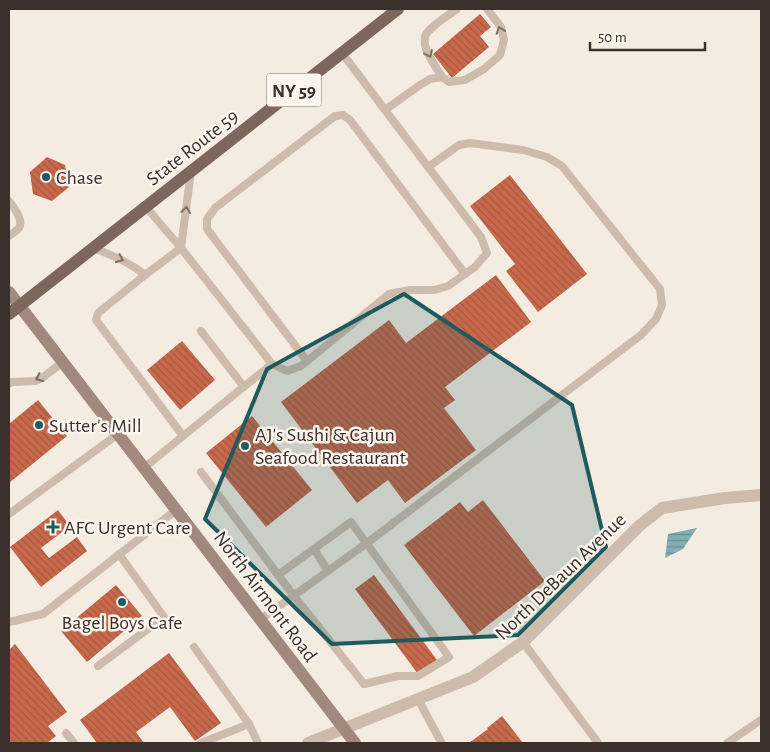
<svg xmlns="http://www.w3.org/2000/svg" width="770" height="752" font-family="'Alegreya Sans',sans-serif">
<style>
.water{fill:url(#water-rules)}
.building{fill:url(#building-back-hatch)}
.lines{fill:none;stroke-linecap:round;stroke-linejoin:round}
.lane{stroke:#cdbbac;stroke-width:8}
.street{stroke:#cdbbac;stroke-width:12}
.secondary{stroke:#a18a7d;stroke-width:12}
.primary{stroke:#7d675c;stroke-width:12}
.oneway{stroke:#7d6f65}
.marked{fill:#1f5a5e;fill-opacity:0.2;stroke:#1f5a5e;stroke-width:4;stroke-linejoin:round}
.poi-dot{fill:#1f5a5e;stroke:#fbf5ee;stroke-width:2}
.labels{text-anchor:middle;stroke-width:5;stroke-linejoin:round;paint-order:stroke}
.shield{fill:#fbf5ee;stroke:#756b66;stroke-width:1}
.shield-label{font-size:19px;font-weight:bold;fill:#3b302b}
.street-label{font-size:20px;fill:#3b302b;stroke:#fbf5ee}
.poi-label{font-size:20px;fill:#3b302b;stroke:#fbf5ee;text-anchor:start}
</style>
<defs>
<pattern id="water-rules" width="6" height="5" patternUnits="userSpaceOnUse" patternTransform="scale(1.25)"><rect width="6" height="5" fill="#7fb0b2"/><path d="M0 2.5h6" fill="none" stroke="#699091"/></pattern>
<pattern id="building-back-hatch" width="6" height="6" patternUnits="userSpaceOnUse" patternTransform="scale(1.25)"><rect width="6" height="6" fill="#c8694b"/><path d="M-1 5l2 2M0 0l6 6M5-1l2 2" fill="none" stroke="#a4573f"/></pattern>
</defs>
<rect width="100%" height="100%" fill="#f4ebe1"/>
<polygon class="water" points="697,528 683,549 665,558 668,534"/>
<g class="building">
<polygon points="480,14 491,27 480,36 489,47 452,78 433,54"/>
<polygon points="47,157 65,165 69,187 52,201 33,194 30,172"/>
<polygon points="510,175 587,274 538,312 506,271 515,264 470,206"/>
<polygon points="496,275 531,322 445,387 455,400 444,408 476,450 405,503 388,480 357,503 281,402 389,320 406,343"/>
<polygon points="182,341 215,380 180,410 147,370"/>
<polygon points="38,400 67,436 9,483 9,424"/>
<polygon points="252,416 312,490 266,527 206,453"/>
<polygon points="483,500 545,581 474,636 404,545 460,502 468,512"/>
<polygon points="58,510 70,526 41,548 49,558 77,537 87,551 41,587 10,547"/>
<polygon points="374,575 437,660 418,674 355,589"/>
<polygon points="116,585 142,616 87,662 61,631"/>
<polygon points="15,644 67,712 48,726 56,736 47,743 9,743 9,650"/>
<polygon points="169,653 221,723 195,741 170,707 136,732 144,743 97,743 80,720"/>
<polygon points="502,716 523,743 469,743 488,729 487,728"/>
</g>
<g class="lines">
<g class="lane">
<path d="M442 77C436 67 422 49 425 37 427 28 449 15 457 9"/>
<polyline points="385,110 420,85 430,79 442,77 449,82 465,80 484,69 500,55 504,40 501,27 487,9"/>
<polyline points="191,171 181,248 145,275 98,313 96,320 183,436 272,364"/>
<path d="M9 201C14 208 24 220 19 228 16 231 12 234 9 236"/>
<polyline points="146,207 181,248 272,364 287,371 301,366 389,294 410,290 434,290 448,286 475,267 487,253 481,237 342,53"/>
<path d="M93 248C112 255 129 262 145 275"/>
<polyline points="201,331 244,387"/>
<polyline points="307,361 207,229 207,219 215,208 335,116 343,115 350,120 465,274"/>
<polyline points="9,384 11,382 35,381 42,378 63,362"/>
<polyline points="144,468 183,436"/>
<polyline points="201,472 278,575"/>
<polyline points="9,514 118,434"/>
<polygon points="351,522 449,657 418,676 398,676 364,684 294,596 278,575"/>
<polyline points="314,549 328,571"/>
<polyline points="261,619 367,543 641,335 656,319 662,305 660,289 562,166 547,157 523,150 470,143 459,145 428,167"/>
<polyline points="9,622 43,614 176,510"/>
<polyline points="523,642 598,743"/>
<polyline points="194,647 249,724 258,743"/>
<polyline points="98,666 164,617 119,554"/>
<polyline points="418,699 441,742"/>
<polyline points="66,733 74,743"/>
<polyline points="201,743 249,724"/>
<polyline points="727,743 761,720"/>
</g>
<polyline class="street" points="308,743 473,677 523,642 639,526 662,508 725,498 761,495"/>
<polyline class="secondary" points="9,292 355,743"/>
<polyline class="primary" points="9,314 398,9"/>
</g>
<defs><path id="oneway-chevron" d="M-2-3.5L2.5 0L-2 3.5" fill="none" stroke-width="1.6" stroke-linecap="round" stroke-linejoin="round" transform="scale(1.25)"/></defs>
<g class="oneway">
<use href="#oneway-chevron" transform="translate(500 30) rotate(-109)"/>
<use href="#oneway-chevron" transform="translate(429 54) rotate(65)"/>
<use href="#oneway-chevron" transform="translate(186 210) rotate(-84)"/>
<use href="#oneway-chevron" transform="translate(120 259) rotate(25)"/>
<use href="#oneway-chevron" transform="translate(39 378) rotate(156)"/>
</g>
<path class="marked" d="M404 294 572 405 606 547 518 635 332 644 205 519 267 369Z"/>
<g class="poi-dot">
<circle cx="46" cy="177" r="5"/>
<circle cx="39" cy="425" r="5"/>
<circle cx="245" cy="446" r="5"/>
<path d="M50.5 519.5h5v5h5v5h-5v5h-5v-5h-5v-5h5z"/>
<circle cx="122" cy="602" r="5"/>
</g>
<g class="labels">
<rect class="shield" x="266.5" y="73.5" width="55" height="33" rx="4"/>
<g class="shield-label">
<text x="294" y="97">NY 59</text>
</g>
<g class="street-label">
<text transform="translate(192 147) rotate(-38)" y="7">State Route 59</text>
<text transform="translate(560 576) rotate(-44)" y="7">North DeBaun Avenue</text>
<text transform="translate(266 596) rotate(53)" y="7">North Airmont Road</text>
</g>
<g class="poi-label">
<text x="56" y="184">Chase</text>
<text x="49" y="432">Sutter's Mill</text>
<text x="255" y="441">AJ's Sushi &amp; Cajun<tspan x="255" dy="23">Seafood Restaurant</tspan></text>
<text x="64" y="534">AFC Urgent Care</text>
<text x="122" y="629" text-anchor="middle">Bagel Boys Cafe</text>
</g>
</g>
<rect width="770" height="752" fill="none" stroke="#3b302b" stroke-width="20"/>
<path d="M590 42v8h115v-8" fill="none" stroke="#3b302b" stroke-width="2.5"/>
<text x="598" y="42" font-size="15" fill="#3b302b" stroke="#fbf5ee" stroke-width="4" paint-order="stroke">50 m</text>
</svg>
